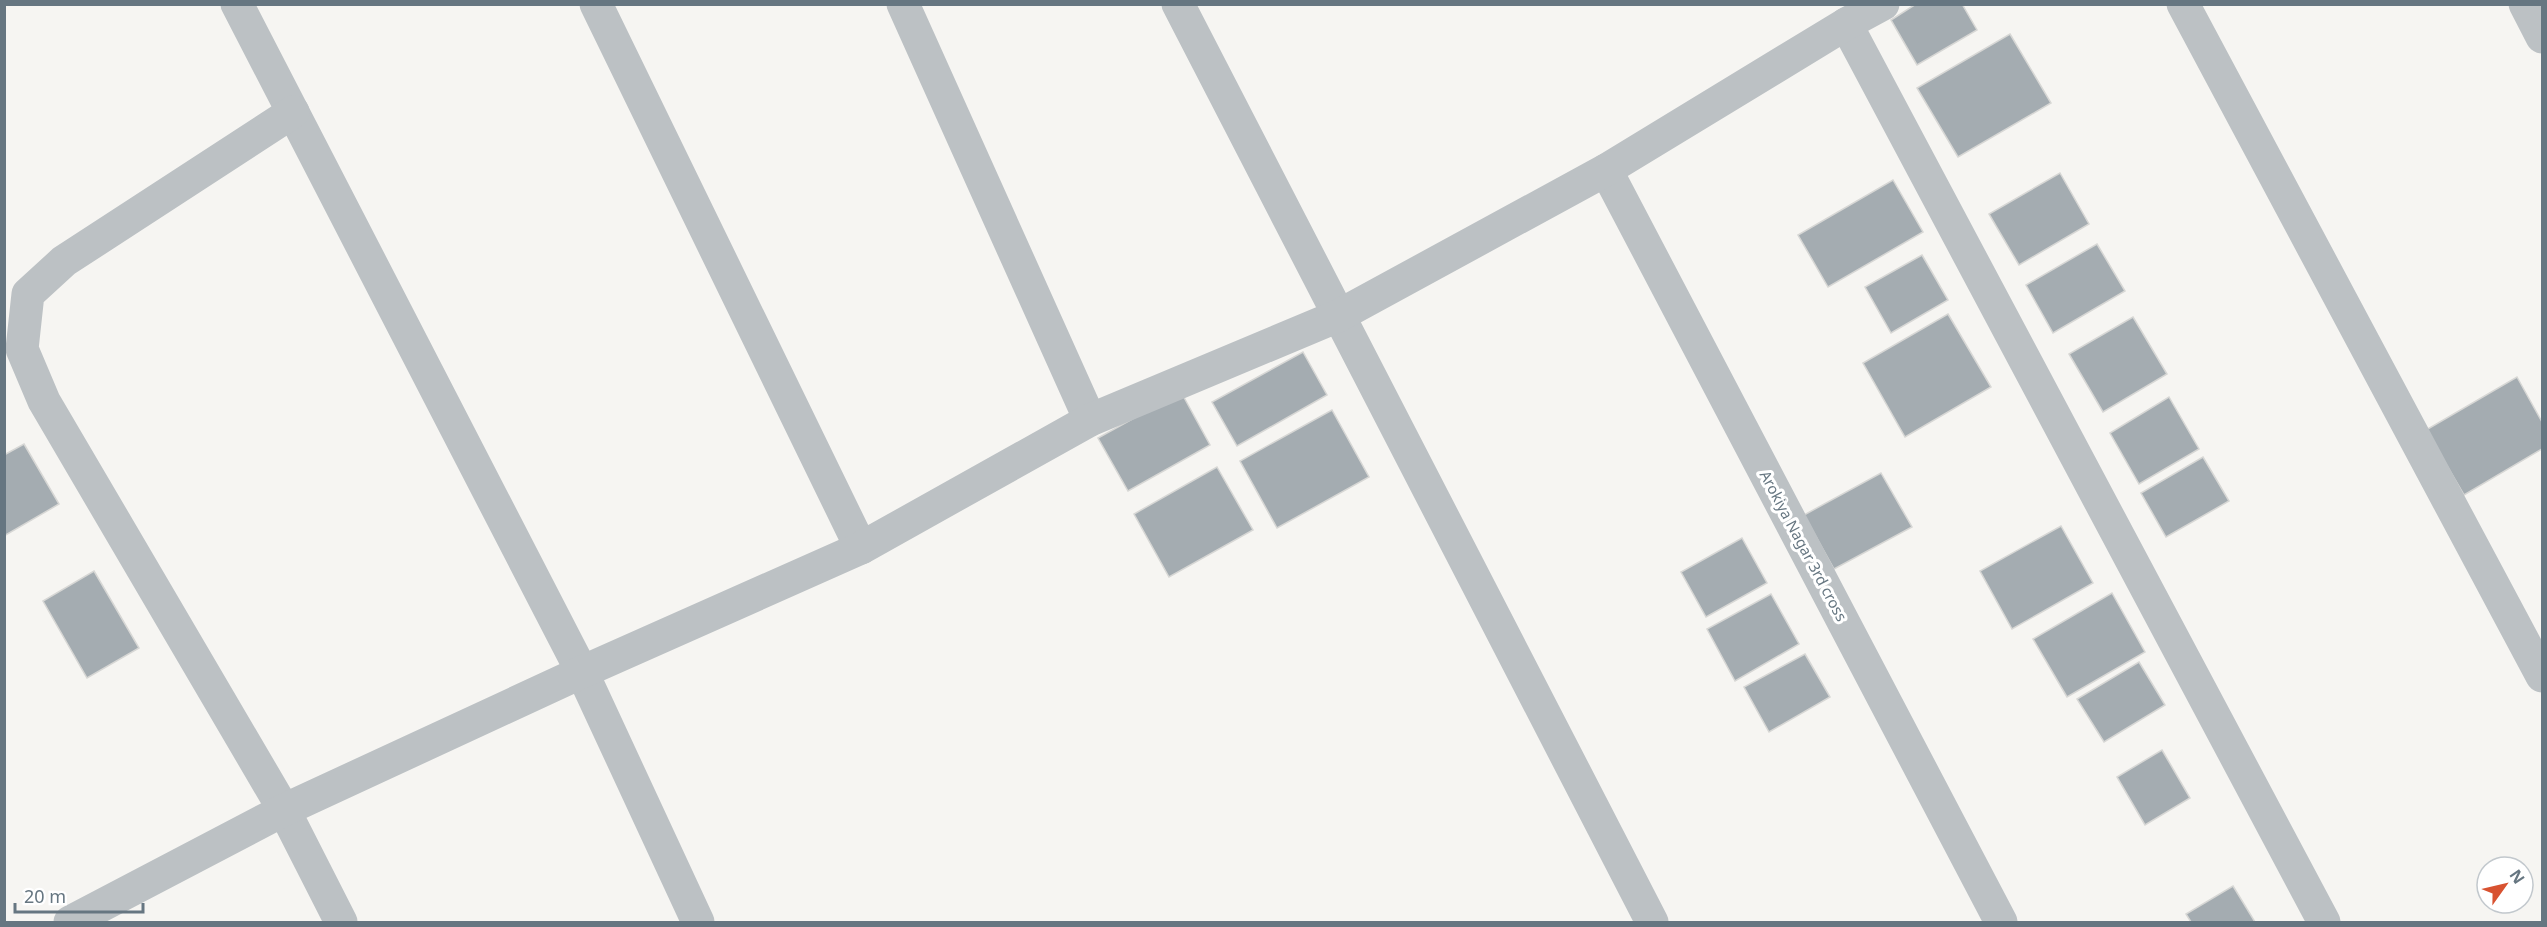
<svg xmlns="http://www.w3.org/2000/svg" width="2547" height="927" font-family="'Noto Sans',sans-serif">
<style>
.building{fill:#a4acb1;stroke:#d7d7d5;stroke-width:1.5}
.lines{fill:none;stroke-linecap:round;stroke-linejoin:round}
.street{stroke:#bcc1c4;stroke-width:33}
.labels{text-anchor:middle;stroke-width:6;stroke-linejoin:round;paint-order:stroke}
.street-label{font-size:15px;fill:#667681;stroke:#fff}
</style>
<rect width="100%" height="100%" fill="#f6f5f2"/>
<g class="building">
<polygon points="1916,4 1962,4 1977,30 1917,65 1891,20"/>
<polygon points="2010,34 2051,103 1958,157 1917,88"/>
<polygon points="2060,173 2089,224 2019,265 1989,214"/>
<polygon points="1893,180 1923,232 1828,287 1798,235"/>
<polygon points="2097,244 2125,291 2053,333 2026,285"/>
<polygon points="1922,255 1948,300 1891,333 1865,287"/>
<polygon points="1948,314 1991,387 1905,437 1863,363"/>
<polygon points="2133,317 2167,374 2103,412 2069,354"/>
<polygon points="1303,352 1327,395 1237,446 1212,402"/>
<polygon points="2517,377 2542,422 2542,449 2464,495 2426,430"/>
<polygon points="1181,392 1210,445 1128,491 1098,438"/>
<polygon points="2169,397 2199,449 2139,484 2110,433"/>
<polygon points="1332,410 1369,477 1277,528 1240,461"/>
<polygon points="24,444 59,504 4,536 4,455"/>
<polygon points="2203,457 2229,501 2166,537 2141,493"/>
<polygon points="1217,467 1253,530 1169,577 1134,514"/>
<polygon points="1881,473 1912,527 1834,569 1804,515"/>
<polygon points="2061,526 2093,583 2012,629 1980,571"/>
<polygon points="1742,538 1767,583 1706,617 1681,572"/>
<polygon points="94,571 139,648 87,678 43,601"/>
<polygon points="2112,593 2145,652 2067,697 2033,639"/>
<polygon points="1771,594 1799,644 1735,681 1707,629"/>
<polygon points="1805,654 1830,697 1769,732 1744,687"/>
<polygon points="2139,662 2165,705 2104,742 2077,699"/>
<polygon points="2162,750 2190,798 2145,825 2117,777"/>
<polygon points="2233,886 2255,922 2191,922 2186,914"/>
</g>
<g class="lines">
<g class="street">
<polyline points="237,4 582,672 698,922"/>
<polyline points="596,4 861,548"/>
<polyline points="903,4 1090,420"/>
<polyline points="1178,4 1652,922"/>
<polyline points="2183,4 2542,676"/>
<polyline points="2525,4 2542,37"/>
<polyline points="1846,24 2324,922"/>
<polyline points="293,112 64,261 28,294 22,349 44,401 284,810 341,922"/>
<polyline points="1606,170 2001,922"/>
<polyline points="70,922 284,810 582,672 861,548 1090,420 1338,316 1606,170 1846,24 1883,4"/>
</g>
</g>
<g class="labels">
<g class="street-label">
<text transform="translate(1803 546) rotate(62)" y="5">Arokiya Nagar 3rd cross</text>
</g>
</g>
<rect width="2547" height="927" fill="none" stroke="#667681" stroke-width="12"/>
<g transform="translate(2505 885) rotate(56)"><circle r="28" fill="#ffffff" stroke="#c2c8cd" stroke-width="1.5"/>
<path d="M0-4.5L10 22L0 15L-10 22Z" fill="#d85230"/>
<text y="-9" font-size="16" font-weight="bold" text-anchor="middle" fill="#667681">N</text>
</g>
<path d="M15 903v9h128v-9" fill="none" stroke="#667681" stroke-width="3"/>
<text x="24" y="903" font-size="18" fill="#667681" stroke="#ffffff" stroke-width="4.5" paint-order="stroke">20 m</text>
</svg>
